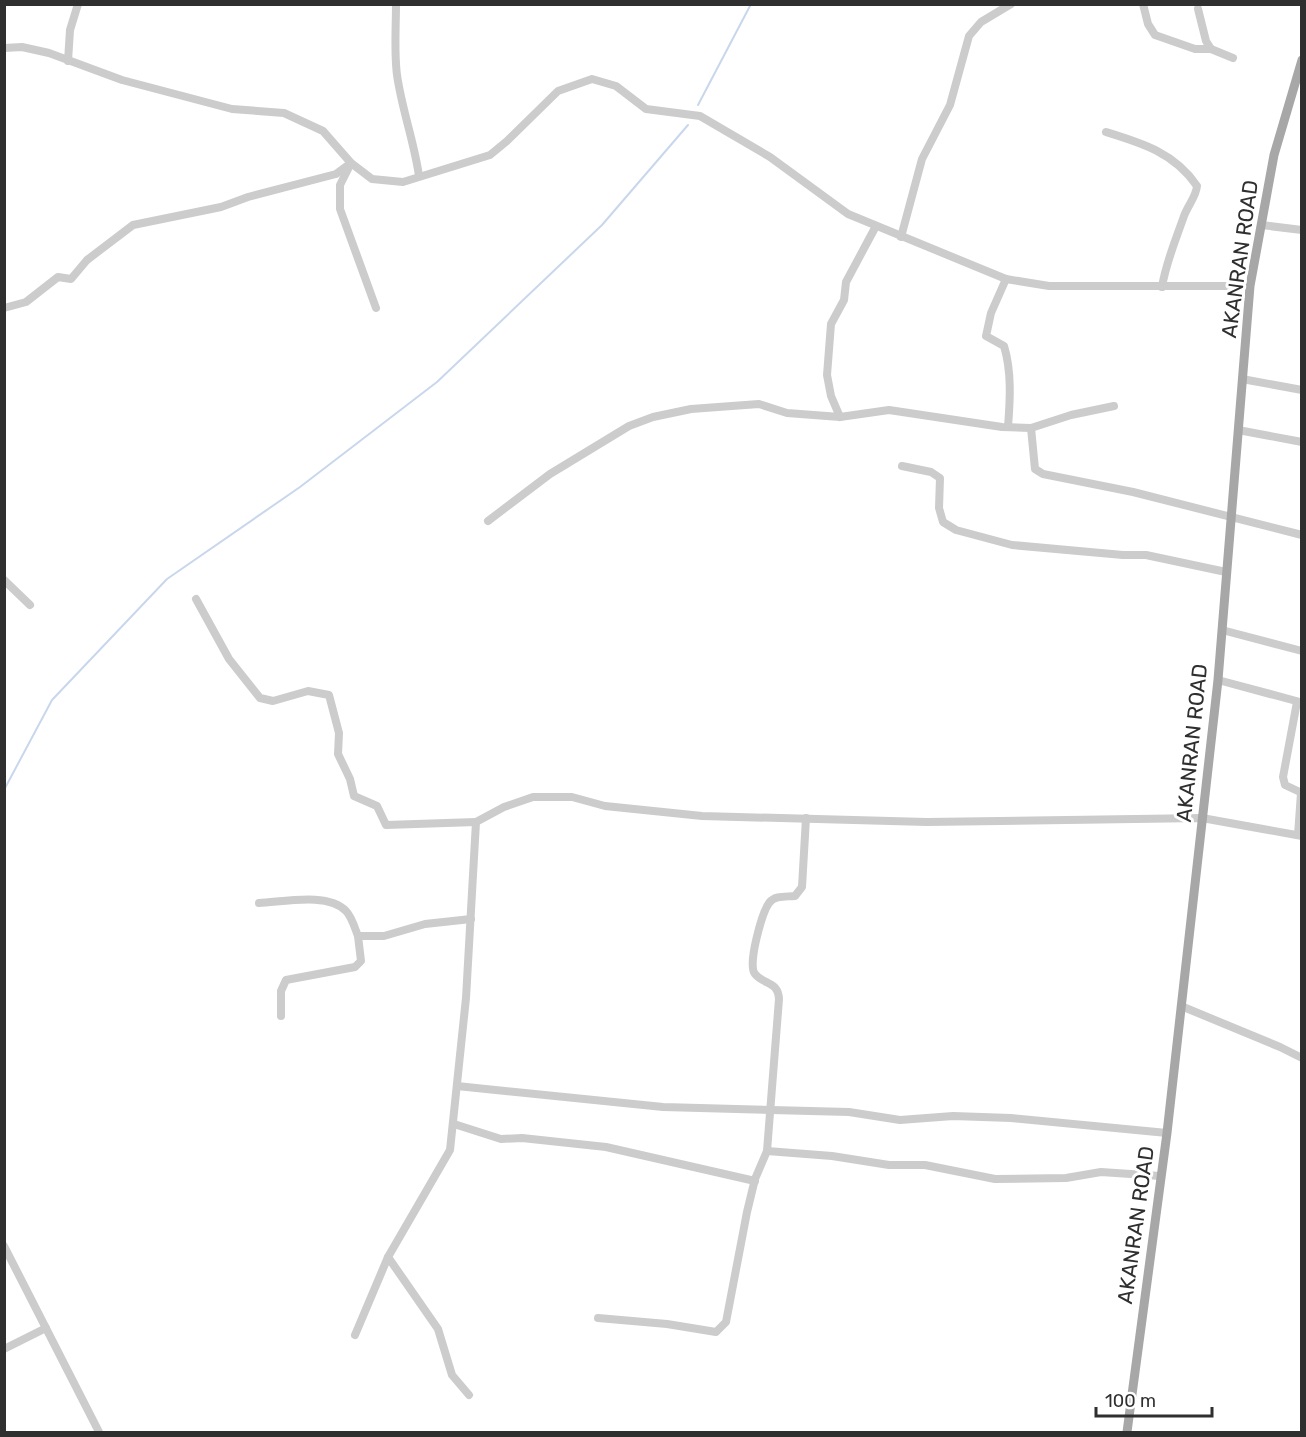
<svg xmlns="http://www.w3.org/2000/svg" width="1306" height="1437" font-family="Rubik,sans-serif">
<style>
.lines{fill:none;stroke-linecap:round;stroke-linejoin:round}
.stream{stroke:#c9d7ec;stroke-width:2}
.minor{stroke:#ccc;stroke-width:8}
.major{stroke:#a7a7a7;stroke-width:9}
.labels{text-anchor:middle;stroke-width:6;stroke-linejoin:round;paint-order:stroke}
.street-label{font-size:21px;fill:#2f2f2f;stroke:#fff}
</style>
<rect width="100%" height="100%" fill="#fff"/>
<g class="lines">
<g class="stream">
<polyline points="698,105 751,4"/>
<polyline points="4,790 52,700 167,579 300,487 437,382 602,225 688,125"/>
</g>
<g class="minor">
<path d="M396 4C396 28 394 52 397 75 402 110 414 141 419 176"/>
<polyline points="1143,4 1148,24 1155,35 1195,49 1211,49 1233,58"/>
<polyline points="1198,9 1206,41 1211,49"/>
<polyline points="4,48 22,47 49,53 122,80 232,109 284,113 323,131 351,163 372,179 403,182 490,155 507,141 558,91 592,79 616,86 646,109 700,116 770,157 848,214 1006,279 1049,286 1250,286"/>
<polyline points="68,61 70,30 78,4"/>
<path d="M1106 132C1142 143 1175 153 1197 186 1196 197 1188 205 1184 216 1176 239 1166 262 1162 287"/>
<polyline points="349,167 340,185 340,209 376,308"/>
<polyline points="1261,225 1302,230"/>
<polyline points="901,237 922,159 950,105 969,36 981,22 1011,4"/>
<path d="M1006 279 991 313 986 336 1004 346C1012 372 1010 401 1008 427"/>
<polyline points="4,308 26,302 58,277 71,279 87,260 133,225 221,207 248,197 336,174 351,163"/>
<polyline points="1242,379 1302,390"/>
<polyline points="840,417 831,396 827,375 831,324 844,300 846,282 876,226"/>
<polyline points="1031,428 1035,469 1043,474 1133,492 1302,535"/>
<polyline points="1238,430 1302,442"/>
<polyline points="902,466 931,472 940,478 939,508 943,522 956,530 1012,545 1123,555 1146,555 1226,572"/>
<polyline points="488,521 550,474 629,426 653,417 691,409 759,404 787,413 840,417 889,410 1002,427 1031,428 1071,415 1114,406"/>
<polyline points="4,580 30,605"/>
<polyline points="196,599 229,659 260,698 273,701 308,691 329,695 339,733 338,754 350,779 354,796 377,806 386,825 476,822"/>
<polyline points="1222,630 1302,651"/>
<polyline points="1218,680 1300,702"/>
<polyline points="1297,702 1283,777 1285,785 1302,793"/>
<polyline points="1298,835 1301,793"/>
<path d="M259 903C283 902 328 892 346 911 352 917 355 929 358 936H384L425 924 471 919"/>
<polyline points="1181,1006 1280,1047 1302,1058"/>
<polyline points="281,1016 281,991 286,980 355,967 361,961 358,936"/>
<polyline points="457,1086 663,1107 849,1112 900,1120 953,1116 1011,1118 1167,1133"/>
<polyline points="454,1124 501,1139 522,1138 606,1147 755,1181"/>
<path d="M767 1151 779 999C778 981 764 985 755 974 747 965 762 913 769 903 775 895 786 897 795 896L802 887 806 818"/>
<polyline points="4,1246 99,1432"/>
<polyline points="388,1257 438,1329 452,1375 469,1395"/>
<polyline points="598,1318 667,1324 716,1332 726,1322 747,1212 755,1179 767,1151 832,1156 889,1165 925,1165 995,1179 1066,1178 1101,1172 1160,1176"/>
<polyline points="355,1335 388,1257 450,1150 466,998 476,822 504,807 533,797 572,797 605,806 702,816 927,822 1202,818 1302,836"/>
<polyline points="4,1349 46,1328"/>
</g>
<polyline class="major" points="1127,1432 1167,1133 1218,680 1250,286 1274,155 1302,60"/>
</g>
<g class="labels">
<g class="street-label">
<text transform="translate(1240 259) rotate(-82)" y="7">AKANRAN ROAD</text>
<text transform="translate(1192 743) rotate(-84)" y="7">AKANRAN ROAD</text>
<text transform="translate(1136 1225) rotate(-82)" y="7">AKANRAN ROAD</text>
</g>
</g>
<rect width="1306" height="1437" fill="none" stroke="#2f2f2f" stroke-width="12"/>
<path d="M1096 1407v9h116v-9" fill="none" stroke="#2f2f2f" stroke-width="3"/>
<text x="1105" y="1407" font-size="18" fill="#2f2f2f" stroke="#ffffff" stroke-width="4.5" paint-order="stroke">100 m</text>
</svg>
